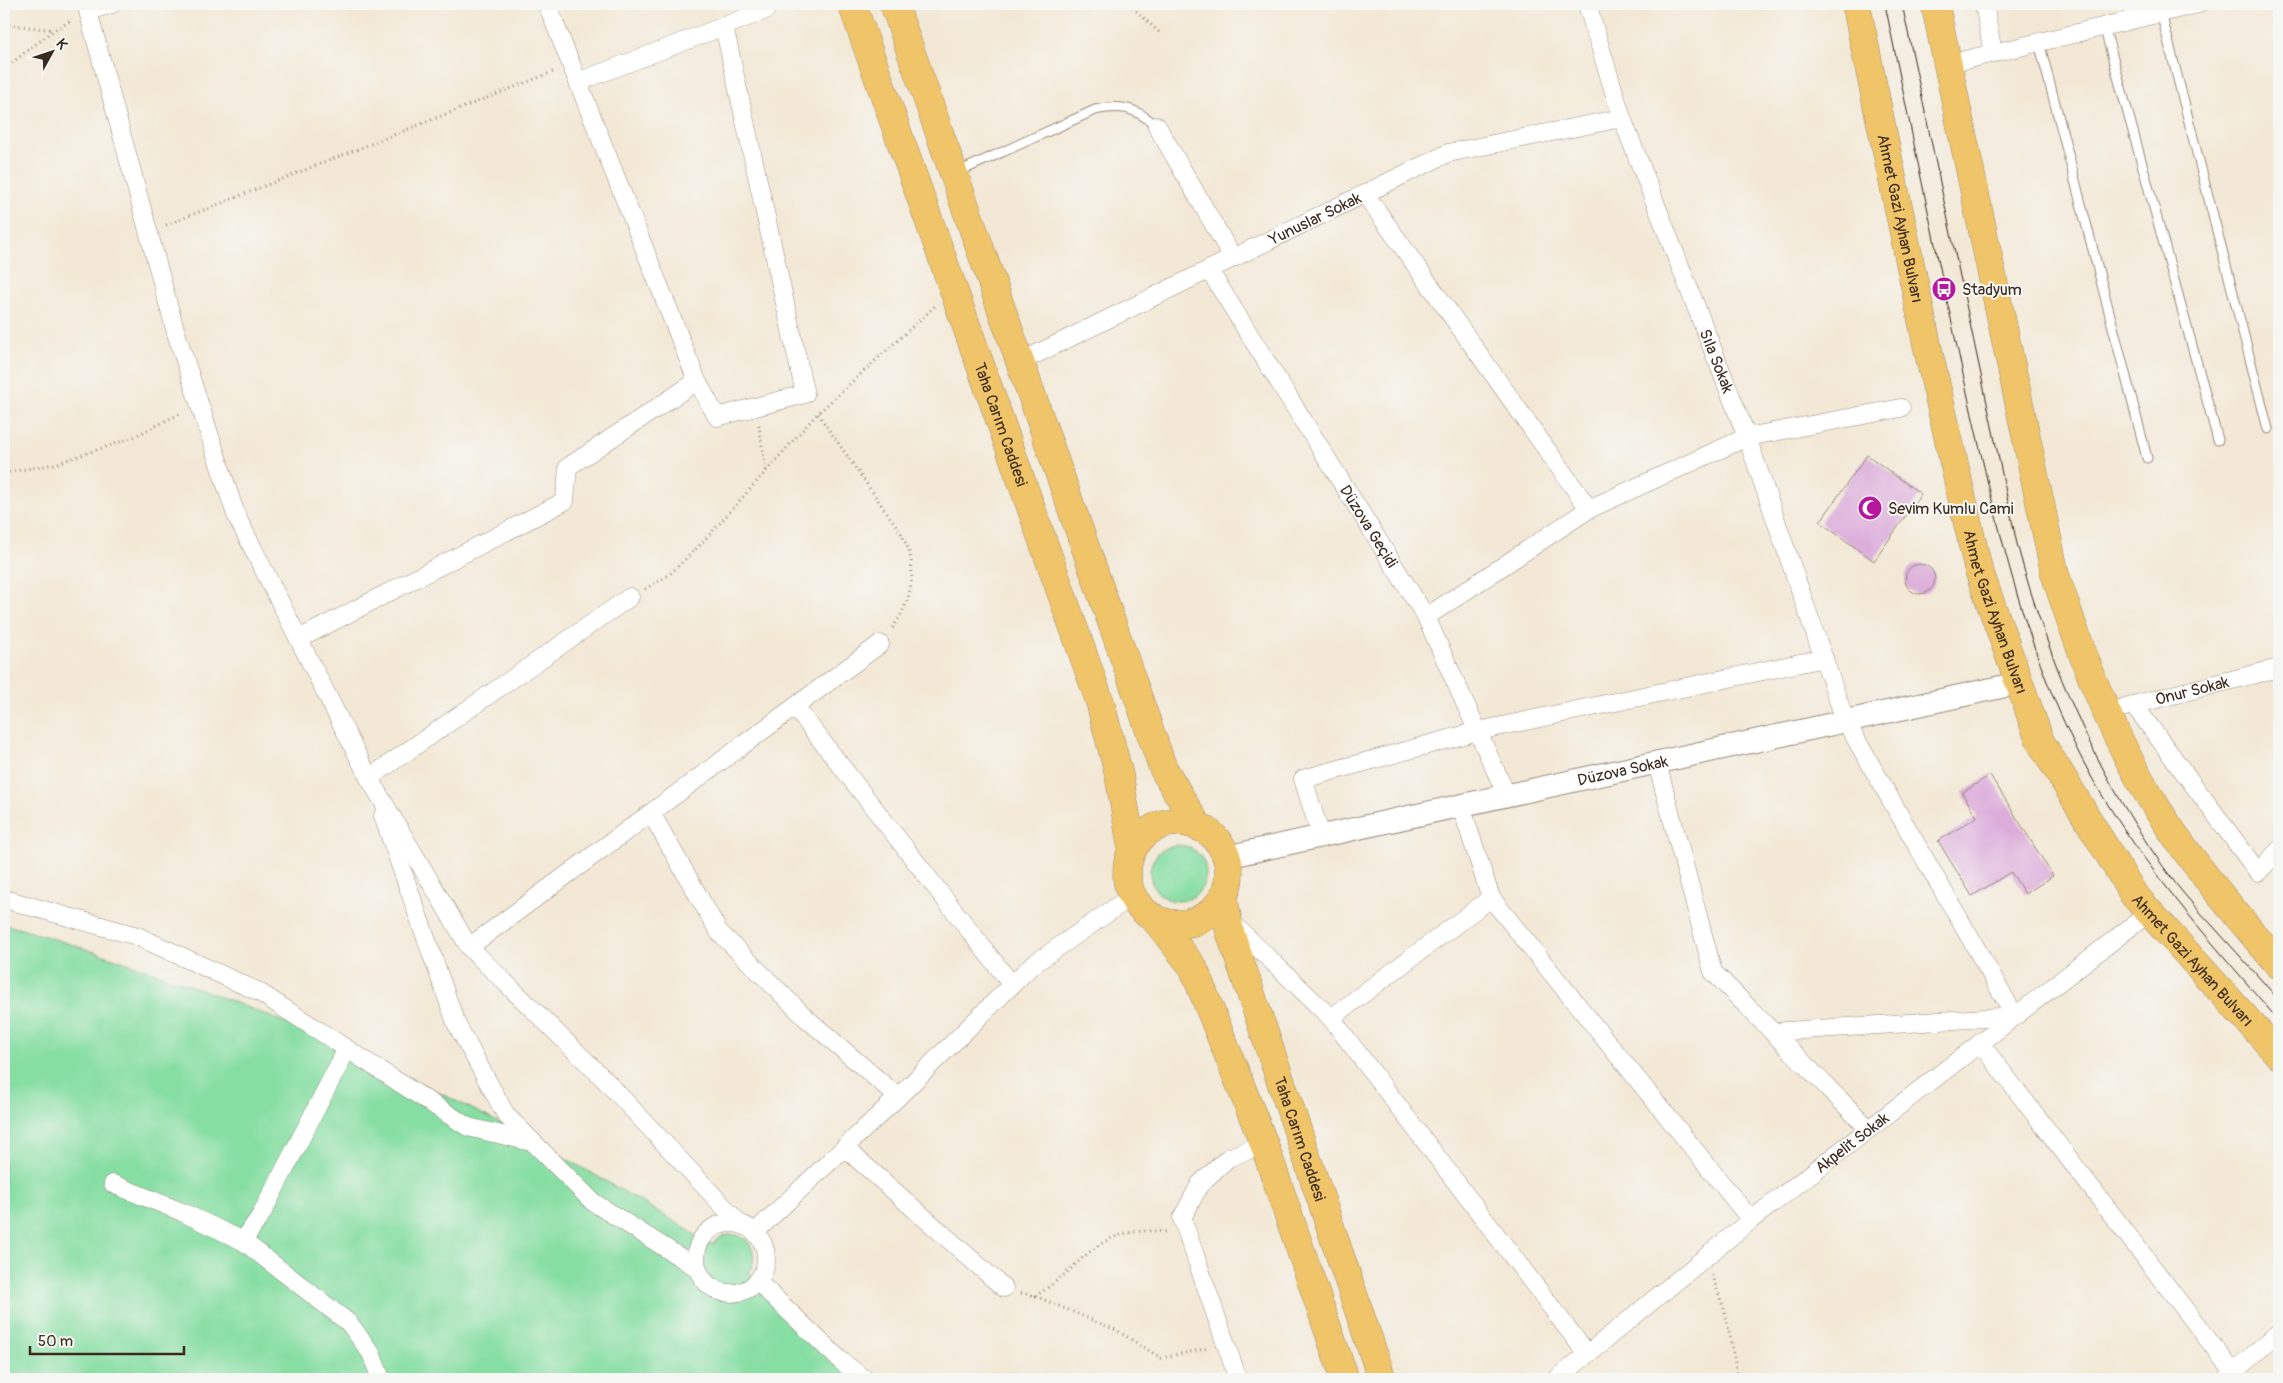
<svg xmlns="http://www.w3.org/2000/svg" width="2283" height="1383" font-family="Pangolin,sans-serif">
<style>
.green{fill:#86dea3;stroke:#608460}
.building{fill:#dcacda}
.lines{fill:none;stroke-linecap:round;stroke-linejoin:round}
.service-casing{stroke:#97897a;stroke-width:11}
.minor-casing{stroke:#97897a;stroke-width:19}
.tertiary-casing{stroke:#97897a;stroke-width:24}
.primary-casing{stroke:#97897a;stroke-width:29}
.path{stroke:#97897a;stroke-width:3;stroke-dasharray:1 4;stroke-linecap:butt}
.service{stroke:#fff;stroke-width:9}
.minor{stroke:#fff;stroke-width:18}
.tertiary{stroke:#fff;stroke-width:22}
.primary{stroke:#f0c469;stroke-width:28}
.tram{stroke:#3b2a1e;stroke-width:1}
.labels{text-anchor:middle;stroke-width:4;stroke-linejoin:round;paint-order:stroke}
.street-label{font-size:16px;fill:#3b2a1e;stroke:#f6f6f2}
.poi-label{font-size:16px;fill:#3b2a1e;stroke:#f6f6f2;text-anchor:start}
</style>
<rect width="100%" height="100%" fill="#f6f6f2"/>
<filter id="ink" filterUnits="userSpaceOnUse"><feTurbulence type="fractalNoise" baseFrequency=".02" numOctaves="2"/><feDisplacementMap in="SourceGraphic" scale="10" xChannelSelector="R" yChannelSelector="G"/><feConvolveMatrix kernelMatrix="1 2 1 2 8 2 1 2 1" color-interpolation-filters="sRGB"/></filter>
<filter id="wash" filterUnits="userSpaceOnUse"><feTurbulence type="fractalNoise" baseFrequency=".0096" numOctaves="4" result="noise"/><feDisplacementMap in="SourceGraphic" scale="20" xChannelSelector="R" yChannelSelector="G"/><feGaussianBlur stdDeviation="1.12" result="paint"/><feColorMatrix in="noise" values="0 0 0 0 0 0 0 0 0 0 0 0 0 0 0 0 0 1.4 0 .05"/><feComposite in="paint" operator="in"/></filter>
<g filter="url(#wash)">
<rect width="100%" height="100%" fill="#f3e8d5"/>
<g class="green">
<circle cx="1178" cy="873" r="28"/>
<path d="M4 924C254 996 491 1106 712 1245 732 1220 766 1244 749 1273L871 1379H4Z"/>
</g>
<g id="blocks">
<g class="building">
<polygon points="1867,455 1921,494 1874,561 1820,522"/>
<circle cx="1920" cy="579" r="15"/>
<polygon points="1990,775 2053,876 2025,894 2011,872 1972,896 1938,841 1977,817 1962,793"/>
</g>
</g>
</g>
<g filter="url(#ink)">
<use href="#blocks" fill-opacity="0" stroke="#97897a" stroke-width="1"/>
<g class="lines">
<defs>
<g id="service">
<polyline points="2161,13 2268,429"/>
<polyline points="2104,26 2218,440"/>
<polyline points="2039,42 2147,458"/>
<path d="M956 173 1095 110C1124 104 1135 108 1157 126"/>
</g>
<g id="minor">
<polyline points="86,4 176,333 236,515 369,778 469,947 604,1079 739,1223"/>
<polyline points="547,4 697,381 717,417 805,394 724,26"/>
<path id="s1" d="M1587 4 1622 118 1747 437 1845 720 2015 1016 1772 1032"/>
<polyline points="1984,4 1993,53"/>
<polyline points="89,11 112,4"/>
<polyline points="1948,64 2198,4"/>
<polyline points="578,82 766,10"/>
<polyline points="1157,126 1233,258"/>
<polyline points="1365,194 1589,509"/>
<path id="s2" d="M1209 270 1426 617 1507 796"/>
<path id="s3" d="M1020 362 1448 153 1622 118"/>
<polyline points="1426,617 1589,509 1747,437 1901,408"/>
<polyline points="299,639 565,501 568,467 697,381"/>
<polyline points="2134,705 2258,872 2279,850"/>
<polyline points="795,707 1012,985"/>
<path id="s4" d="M2125 707 2279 668"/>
<polyline points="1657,763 1713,972 1869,1129"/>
<polyline points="369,778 630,597"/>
<polyline points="1461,806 1491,898 1751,1220"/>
<polyline points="651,813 719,932 806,1018 898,1097"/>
<polyline points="383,816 456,1023 506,1115 593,1202 697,1268"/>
<polyline points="1321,836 1303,779 1478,731 1824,658"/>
<polyline points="4,899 137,936 259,992 468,1127 532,1142"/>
<polyline points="1229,920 1331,1018 1587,1354"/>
<polyline points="469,947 880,644"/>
<polyline points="1331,1018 1491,898"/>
<polyline points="1980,1043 2233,1372"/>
<polyline points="845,1148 1004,1288"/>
<polyline points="113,1184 182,1212 243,1241 261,1215 347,1049"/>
<circle cx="731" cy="1258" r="35"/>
<polyline points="755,1232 898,1097 1031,966 1132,896"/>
<polyline points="243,1241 349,1323 371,1353 381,1379"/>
<polyline points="758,1282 841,1361 865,1379"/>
<polyline points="1238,1379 1182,1218 1200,1184 1228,1158 1264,1144"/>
<path id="s5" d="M1557 1379 1751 1220 2150 912"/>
<polyline points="2226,1379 2279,1332"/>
</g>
<g id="tertiary">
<path id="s6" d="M1226 857 2019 683"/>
</g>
<g id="primary">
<path id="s7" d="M852 4 1100 702 1119 775 1132 849"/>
<polyline points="894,4 1163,768 1198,827"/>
<path id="s8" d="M1856 4 1929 354 1978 568 2040 741 2134 895 2279 1055"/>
<path d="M1935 4 2055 574C2082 656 2111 736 2158 810 2193 865 2237 915 2279 965"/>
<circle cx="1178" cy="873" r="51"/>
<path id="s9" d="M1223 896 1230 932 1382 1379"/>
<polyline points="1154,918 1193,967 1264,1144 1345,1379"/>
</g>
</defs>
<use href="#service" class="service-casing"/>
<use href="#minor" class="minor-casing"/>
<use href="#tertiary" class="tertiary-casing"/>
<use href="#primary" class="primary-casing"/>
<g class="path">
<polyline points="1129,4 1161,34"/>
<polyline points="4,24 53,30"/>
<polyline points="4,69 54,30 71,21"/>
<polyline points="166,225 555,71"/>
<path d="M818 414 901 533C904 540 908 547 910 555 916 580 907 610 891 630"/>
<polyline points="759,425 766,472"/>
<polyline points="4,473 55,464 129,439 182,413"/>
<polyline points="645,589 669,575 702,543 817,414 935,306"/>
<polyline points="1712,1275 1725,1312 1738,1379"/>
<polyline points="1021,1293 1035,1296 1116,1330 1161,1358 1209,1348"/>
<path d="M1035 1296C1088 1264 1094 1224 1167 1232"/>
</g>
<use href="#service" class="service"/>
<use href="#minor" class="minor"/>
<use href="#tertiary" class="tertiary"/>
<use href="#primary" class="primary"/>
<g class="tram">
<path d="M1885 4C1912 135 1939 266 1968 397 1998 528 2026 659 2092 778 2143 868 2213 943 2279 1021"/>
<path d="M1902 4 2017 544C2050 667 2099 782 2176 884 2187 898 2199 911 2211 924 2234 949 2257 975 2279 1000"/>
</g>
</g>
</g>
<defs>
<symbol id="bus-disc" viewBox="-11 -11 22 22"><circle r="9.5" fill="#b5179e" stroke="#f6f6f2"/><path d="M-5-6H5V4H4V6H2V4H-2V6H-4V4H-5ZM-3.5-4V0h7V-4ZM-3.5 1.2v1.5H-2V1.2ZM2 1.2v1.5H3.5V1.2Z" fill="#fff"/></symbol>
<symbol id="mosque-disc" viewBox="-11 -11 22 22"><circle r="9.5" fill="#b5179e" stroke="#f6f6f2"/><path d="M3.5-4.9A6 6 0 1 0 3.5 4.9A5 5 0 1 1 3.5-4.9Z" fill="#fff"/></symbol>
</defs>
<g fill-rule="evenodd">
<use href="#bus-disc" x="1930" y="275" width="28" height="28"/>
<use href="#mosque-disc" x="1856" y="494" width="28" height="28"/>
</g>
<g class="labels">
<g class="street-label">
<text dy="6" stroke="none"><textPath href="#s3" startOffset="328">Yunuslar Sokak</textPath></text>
<text dy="6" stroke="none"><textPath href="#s8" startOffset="219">Ahmet Gazi Ayhan Bulvarı</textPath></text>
<text dy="6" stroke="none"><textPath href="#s1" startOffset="380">Sıla Sokak</textPath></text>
<text dy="6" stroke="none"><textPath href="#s7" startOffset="446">Taha Carım Caddesi</textPath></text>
<text dy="6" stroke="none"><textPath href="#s2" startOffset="302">Düzova Geçidi</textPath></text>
<text dy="6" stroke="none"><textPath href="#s8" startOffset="624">Ahmet Gazi Ayhan Bulvarı</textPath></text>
<text dy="6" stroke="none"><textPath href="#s4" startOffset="69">Onur Sokak</textPath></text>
<text dy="6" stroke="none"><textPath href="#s6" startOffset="406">Düzova Sokak</textPath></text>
<text dy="6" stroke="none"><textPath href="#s8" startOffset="1029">Ahmet Gazi Ayhan Bulvarı</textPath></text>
<text dy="6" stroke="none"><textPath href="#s9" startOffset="255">Taha Carım Caddesi</textPath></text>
<text dy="6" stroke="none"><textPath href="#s5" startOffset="378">Akpelit Sokak</textPath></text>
</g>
<g class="poi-label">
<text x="1962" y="295">Stadyum</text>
<text x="1888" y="514">Sevim Kumlu Cami</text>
</g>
</g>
<rect width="2283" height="1383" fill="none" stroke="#f6f6f2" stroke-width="20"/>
<g transform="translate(52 52) rotate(50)" stroke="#f6f6f2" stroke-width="4" paint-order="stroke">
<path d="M0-4L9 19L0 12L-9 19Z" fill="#3b2a1e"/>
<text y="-8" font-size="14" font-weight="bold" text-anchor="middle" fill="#3b2a1e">K</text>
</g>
<path d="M30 1346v8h154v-8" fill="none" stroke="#3b2a1e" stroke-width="2.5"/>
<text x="38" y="1346" font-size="15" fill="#3b2a1e" stroke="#f6f6f2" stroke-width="4" paint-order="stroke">50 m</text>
</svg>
